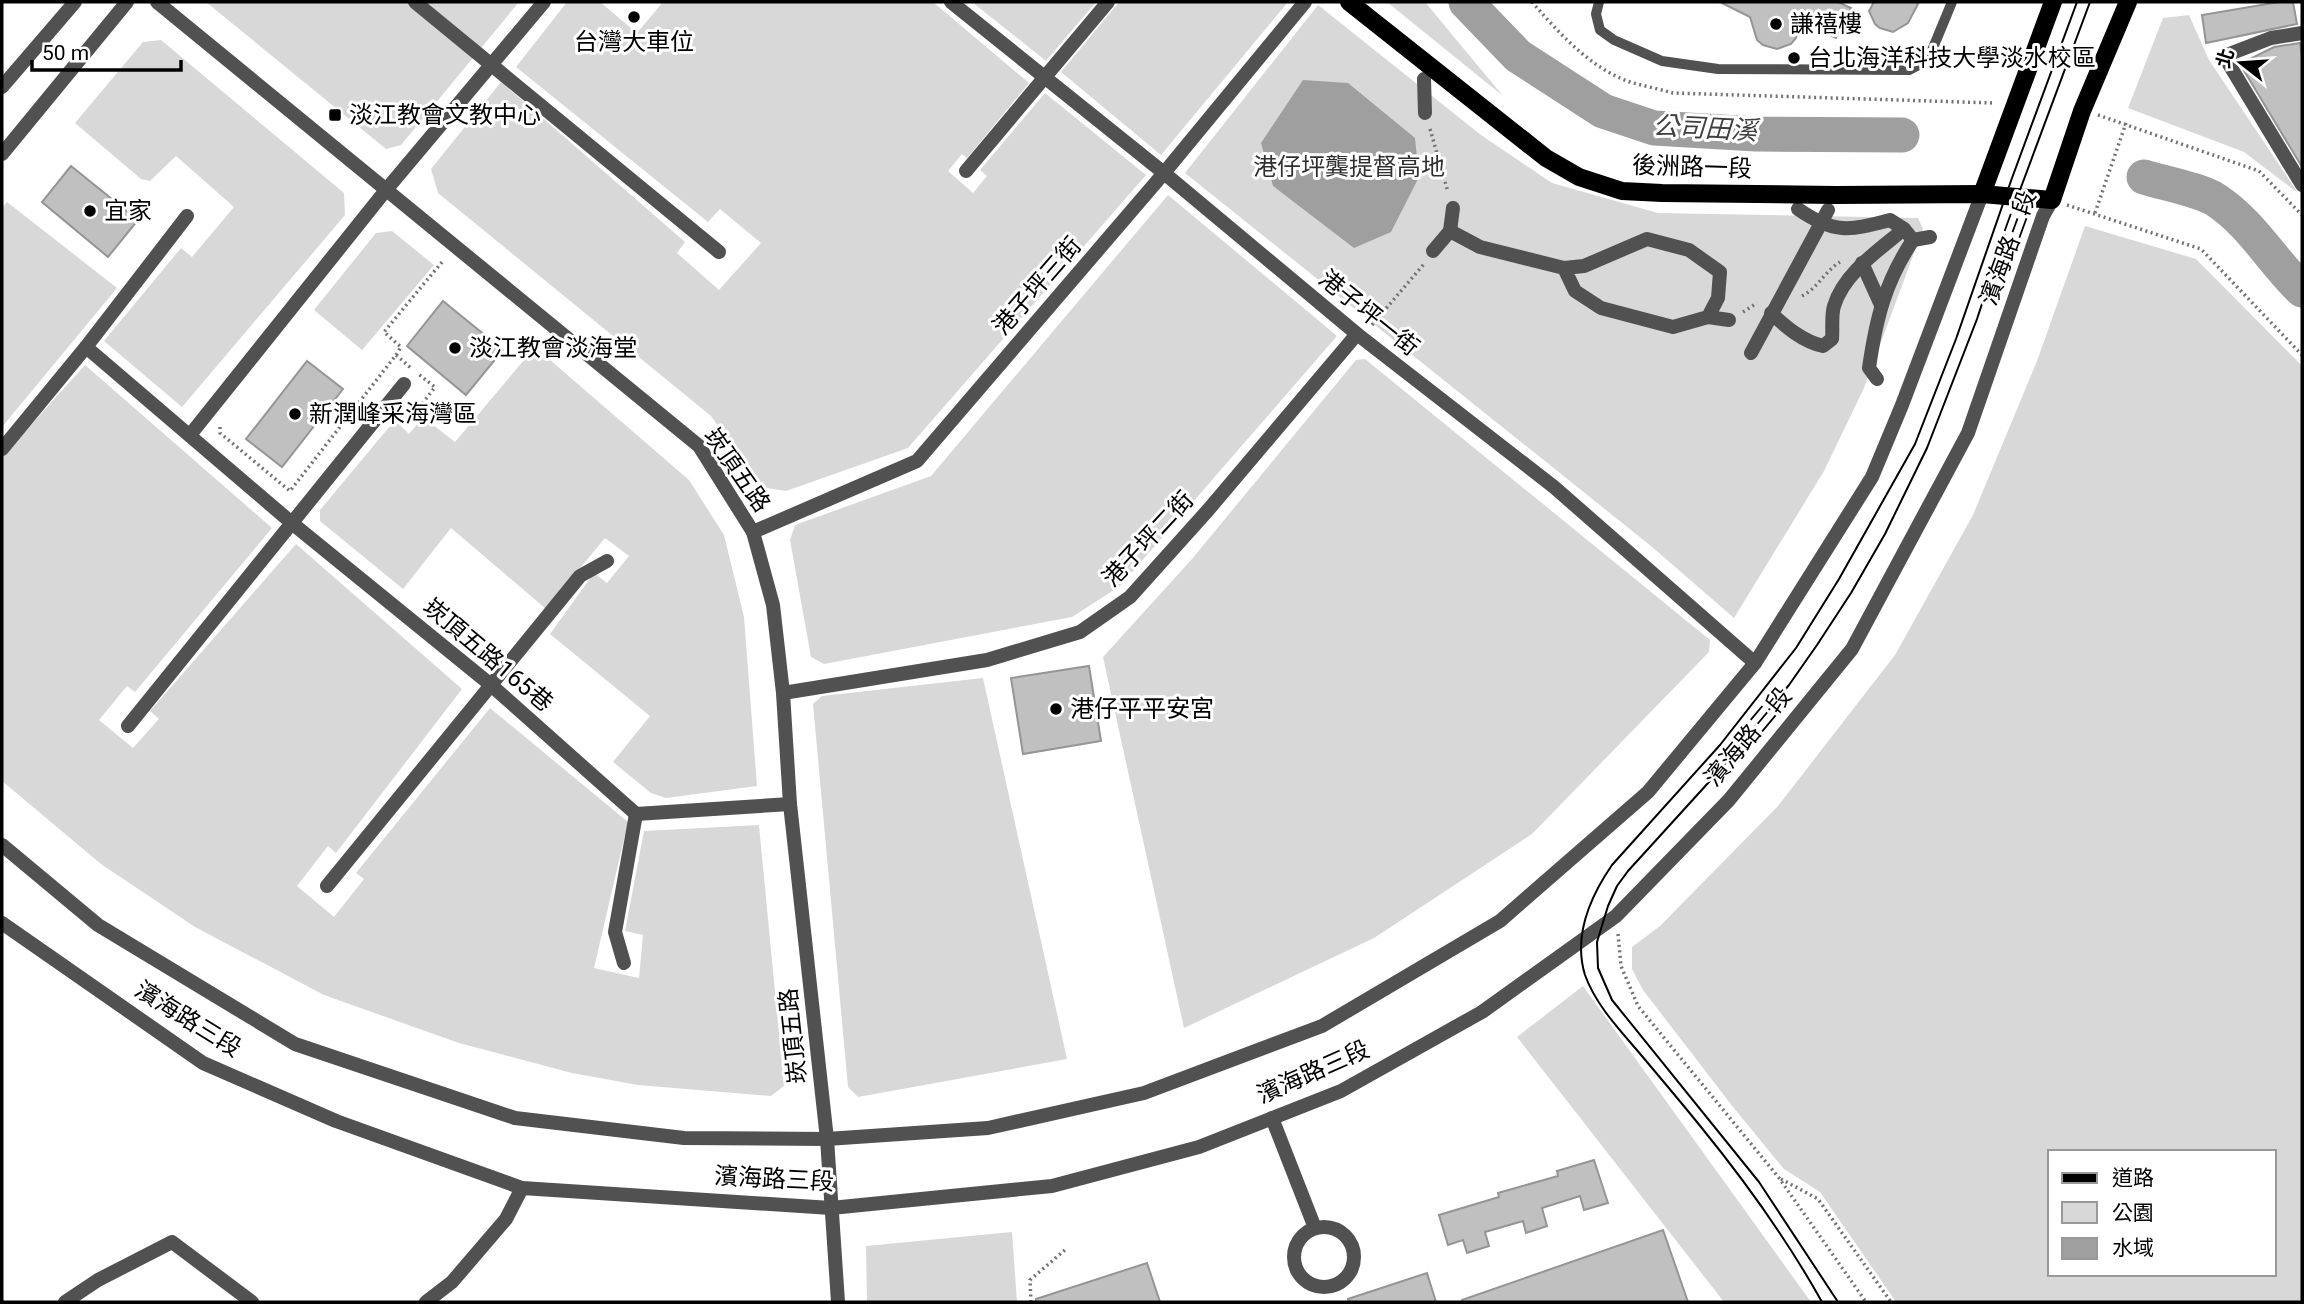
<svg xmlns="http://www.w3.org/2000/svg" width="2304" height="1304" font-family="Roboto,'Noto Sans TC',sans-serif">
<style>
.green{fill:#d8d8d8;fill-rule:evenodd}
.water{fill:#9f9f9f}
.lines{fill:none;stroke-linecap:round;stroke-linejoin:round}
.river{stroke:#9f9f9f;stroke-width:35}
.building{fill:#c0c0c0;stroke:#959595;stroke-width:2}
.path{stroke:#737373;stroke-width:3.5;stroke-dasharray:2 3.5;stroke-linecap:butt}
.service{stroke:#515151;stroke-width:10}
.pedestrian{stroke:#515151;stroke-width:14}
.minor{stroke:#515151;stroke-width:14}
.tertiary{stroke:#515151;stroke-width:14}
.primary{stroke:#000;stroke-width:18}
.tram{stroke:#000;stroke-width:2}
.poi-dot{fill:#000;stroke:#fff;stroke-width:2.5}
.labels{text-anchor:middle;stroke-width:6;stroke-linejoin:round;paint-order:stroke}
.poi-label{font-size:24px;fill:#000;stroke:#fff;text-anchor:start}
.park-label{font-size:24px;fill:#2f2f2f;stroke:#fff}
.street-label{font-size:24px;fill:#000;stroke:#fff}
.water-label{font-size:26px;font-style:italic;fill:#404040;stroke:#fff}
</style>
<rect width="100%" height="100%" fill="#fff"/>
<g class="green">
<polygon points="206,2 519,2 401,145 386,149"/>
<polygon points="567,2 600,2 637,33 663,2 933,2 1029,83 967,158 962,154 948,171 973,193 987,176 980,170 1045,93 1146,175 908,448 786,491 761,487 711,416 438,193 431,169 501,82 685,242 677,253 719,290 761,243 720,209 708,222 516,67"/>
<polygon points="972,2 1096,2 1046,61"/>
<polygon points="1119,2 1288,2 1161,155 1061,72"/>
<polygon points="1387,2 1425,2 1503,96"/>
<polygon points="1318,5 1481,135 1552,183 1658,213 1918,218 1923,229 1864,388 1824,471 1734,618 1651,546 1185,173"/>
<polygon points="2189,15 2209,60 2298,193 2244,152 2128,108 2163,18"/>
<polygon points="161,40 344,193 345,215 182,407 104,341 181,248 192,257 234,207 176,156 150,181 141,179 75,123 143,42"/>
<polygon points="1168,195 1337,336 1120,586 1072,617 824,664 811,657 790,540 795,525 931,476"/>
<polygon points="7,202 117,288 2,427 2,208"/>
<path d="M2085 226 2196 259 2302 366V1302H1896L1820 1192 1784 1169 1733 1107 1643 990 1632 969V947L1660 926 1778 806 1895 655 1973 515 2037 361ZM2050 1152H2274V1274H2050Z"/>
<polygon points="392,231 434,265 362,350 314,310 376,233"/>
<polygon points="535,347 689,480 724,535 744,617 757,786 666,798 651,793 613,762 650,716 550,634 594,573 607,583 629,556 605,538 546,609 451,528 403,589 320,521 320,510 395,420 409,434 423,417 455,442"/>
<polygon points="1365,359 1710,640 1709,652 1532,834 1374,938 1184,1028 1103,657 1192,559 1356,360"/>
<polygon points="85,365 272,528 135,692 127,686 99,720 133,748 159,719 150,711 296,544 462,689 336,853 328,846 297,886 334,917 364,879 356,873 490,708 628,822 594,968 639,978 643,935 625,931 644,831 759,825 784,1086 771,1096 638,1085 572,1073 459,1043 324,995 195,927 101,864 2,781 2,457"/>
<polygon points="983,678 1067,1059 858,1097 848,1087 813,704 822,696"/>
<polygon points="1583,986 1811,1302 1724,1302 1517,1037"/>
<polygon points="1012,1232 1017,1302 867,1302 866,1246"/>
</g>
<polygon class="water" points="1303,80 1348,83 1415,138 1419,177 1391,232 1354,248 1273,186 1261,143"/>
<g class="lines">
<g class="river">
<polyline points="1466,2 1518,56 1603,111 1654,128 1756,134 1902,135"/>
<path d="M2144 177C2163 183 2201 190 2216 200 2252 224 2272 261 2302 290"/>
</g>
</g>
<g class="building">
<polygon points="1720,2 1838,2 1851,8 1836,38 1802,22 1796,38 1791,44 1777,49 1763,45 1757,40 1750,17"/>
<polygon points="1874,2 1919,2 1908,23 1893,32 1880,28 1875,24 1869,11"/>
<polygon points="2279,2 2293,2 2297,24 2206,43 2202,15"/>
<polygon points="2300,43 2302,57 2302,167 2240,64 2274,47"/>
<polygon points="71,166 138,220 108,257 42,202"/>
<polygon points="443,301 503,350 466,395 407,346"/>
<polygon points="307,361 343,389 282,467 246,439"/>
<polygon points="1089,666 1101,741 1023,754 1011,678"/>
<polygon points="1594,1160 1608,1203 1584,1210 1580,1196 1542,1208 1547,1226 1526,1233 1523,1221 1485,1232 1489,1246 1467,1253 1463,1240 1448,1245 1439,1215 1499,1197 1498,1193 1558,1176 1557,1171"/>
<polygon points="1663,1230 1688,1302 1462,1302 1462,1300"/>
<polygon points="1147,1263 1160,1302 1036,1302 1036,1299"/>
<polygon points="1427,1273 1436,1302 1349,1302 1348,1299"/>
</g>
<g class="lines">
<g class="path">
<path d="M1532 2C1559 33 1590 68 1630 82 1644 86 1659 89 1673 93L1995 103"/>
<polyline points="2098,115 2259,171 2302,215"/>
<polyline points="1430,129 1448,192"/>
<polyline points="2067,205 2201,249 2302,355"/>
<polyline points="2095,213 2126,123"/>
<path d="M1802 296C1818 288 1825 271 1840 262"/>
<polyline points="1743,312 1757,303"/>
<polyline points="1372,325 1424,264"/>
<polyline points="396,355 401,347 384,332 442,262"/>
<polyline points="409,421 435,387 417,373"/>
<polyline points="220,427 220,433 290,491 396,355 411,368"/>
<polyline points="1618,934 1621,966 1638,1006 1779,1178 1866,1302"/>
<polyline points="1781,1179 1818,1199 1891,1302"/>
<polyline points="1031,1302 1030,1280 1066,1249"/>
</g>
<polyline class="service" points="1599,2 1596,14 1600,30 1614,40 1662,61 1718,69 1909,70 1928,60 1952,2"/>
<g class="pedestrian">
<polyline points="2302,33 2271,38 2224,56 2302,185"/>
<polyline points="1424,79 1425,113"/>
<path d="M1798 209C1834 234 1849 231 1890 220L1904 229"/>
<polyline points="1450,231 1453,208"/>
<polyline points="1433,251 1450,231 1480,247 1564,268 1575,291 1601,308 1673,327 1708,317 1718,298 1720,272 1689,250 1647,239 1584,266 1564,268"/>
<polyline points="1862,263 1881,305"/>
<path d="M1771 313C1786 327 1802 341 1823 346L1832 339C1833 329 1831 316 1834 306 1844 273 1879 250 1904 229L1913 240 1930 237"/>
<polyline points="1708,317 1729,320"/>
<polyline points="1751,353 1828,210"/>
<path d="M1877 379 1869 368C1876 319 1885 282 1913 240"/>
<polyline points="1272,1118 1315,1228"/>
<circle cx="1324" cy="1257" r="30"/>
</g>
<g class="minor">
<polyline points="157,2 699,446 753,532 773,605 783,693 790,804 827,1139 838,1302"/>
<polyline points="415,2 719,252"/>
<polyline points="951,2 1164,173 1357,334 1554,487 1755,663"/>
<polyline points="966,171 1108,2"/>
<polyline points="86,347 293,524 491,685 636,814 790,804"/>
<polyline points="190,435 386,190 544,2"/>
<polyline points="2,449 86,347 187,216"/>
<polyline points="753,532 917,461 1164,173 1305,2"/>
<polyline points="783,693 987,660 1080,632 1130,597 1209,509 1357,334"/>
<polyline points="128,726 404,384"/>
<polyline points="327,886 580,576 607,561"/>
<polyline points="624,963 615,932 636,814"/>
<polyline points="65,1302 98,1280 172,1242 252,1302"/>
<polyline points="426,1302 452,1282 506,1219 522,1188"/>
</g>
<g class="tertiary">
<polyline points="2,87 75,2"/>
<polyline points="2,154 127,2"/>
<polyline points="2,845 98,925 295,1044 515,1118 684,1138 827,1139 988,1128 1144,1093 1322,1026 1500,921 1648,792 1755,663 1872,477 1902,405 1982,194"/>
<polyline points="2,923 203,1063 336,1121 522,1188 831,1208 1052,1186 1199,1147 1341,1091 1482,1012 1616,916 1729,800 1852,649 1968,433 2043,216 2052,200"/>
</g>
<g class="primary">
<polyline points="1349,2 1546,158 1579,177 1622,191 1662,193 1836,195 1982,194 2052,200 2082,111 2128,2"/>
<polyline points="1982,194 2053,2"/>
</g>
<g class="tram">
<path d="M1822 1302C1788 1241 1745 1181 1701 1127 1680 1101 1658 1075 1636 1049 1617 1027 1595 1003 1585 975 1573 936 1590 897 1612 865L1720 745 1796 648 1839 579 1915 444 1956 339 2012 178 2077 2"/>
<polyline points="1838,1302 1759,1182 1612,1000 1598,968 1597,942 1608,906 1617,886 1628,871 1719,771 1789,685 1817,645 1851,593 1885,534 1927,448 1977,319 2017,198 2090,2"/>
</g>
</g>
<g class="poi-dot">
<circle cx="634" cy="17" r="7"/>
<circle cx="1776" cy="24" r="7"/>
<circle cx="1794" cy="58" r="7"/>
<rect x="328" y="108" width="14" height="14" rx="3.5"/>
<circle cx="90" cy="211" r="7"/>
<circle cx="455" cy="348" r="7"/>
<circle cx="295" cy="414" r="7"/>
<circle cx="1056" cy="709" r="7"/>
</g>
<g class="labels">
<g class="poi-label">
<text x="1790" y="32">謙禧樓</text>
<text x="634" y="50" text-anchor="middle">台灣大車位</text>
<text x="1808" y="66">台北海洋科技大學淡水校區</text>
<text x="349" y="123">淡江教會文教中心</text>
<text x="104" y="219">宜家</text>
<text x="469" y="356">淡江教會淡海堂</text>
<text x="309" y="422">新潤峰采海灣區</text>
<text x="1070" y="717">港仔平平安宮</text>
</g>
<g class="park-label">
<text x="1349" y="175">港仔坪龔提督高地</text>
</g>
<g class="street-label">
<text transform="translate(1692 167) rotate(2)" y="8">後洲路一段</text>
<text transform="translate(2008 248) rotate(-70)" y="8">濱海路三段</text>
<text transform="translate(1037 286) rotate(-49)" y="8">港子坪三街</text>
<text transform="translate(1369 313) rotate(39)" y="8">港子坪一街</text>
<text transform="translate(737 470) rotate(55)" y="8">崁頂五路</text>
<text transform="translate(1148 539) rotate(-47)" y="8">港子坪二街</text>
<text transform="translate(488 655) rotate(40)" y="8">崁頂五路165巷</text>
<text transform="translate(1748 737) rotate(-50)" y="8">濱海路三段</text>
<text transform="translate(188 1019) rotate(32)" y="8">濱海路三段</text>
<text transform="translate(793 1036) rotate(-96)" y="8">崁頂五路</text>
<text transform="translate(1313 1072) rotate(-24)" y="8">濱海路三段</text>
<text transform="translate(774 1179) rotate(3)" y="8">濱海路三段</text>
</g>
<g class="water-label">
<text transform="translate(1705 128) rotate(3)" y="9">公司田溪</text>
</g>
</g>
<rect width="2304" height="1304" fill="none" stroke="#000000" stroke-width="7"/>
<rect x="2048" y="1150" width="228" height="126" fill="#ffffff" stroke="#999999" stroke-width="2"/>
<rect x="2062" y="1173" width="35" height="10" fill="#000000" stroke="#999999" stroke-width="2"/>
<text x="2112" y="1185" font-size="21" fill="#000000">道路</text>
<rect x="2062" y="1202" width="35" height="21" fill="#d8d8d8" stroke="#999999" stroke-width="2"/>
<text x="2112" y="1220" font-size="21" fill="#000000">公園</text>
<rect x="2062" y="1238" width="35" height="21" fill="#9f9f9f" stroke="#999999" stroke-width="2"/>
<text x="2112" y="1255" font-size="21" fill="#000000">水域</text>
<g transform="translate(2241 63) rotate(287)" stroke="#ffffff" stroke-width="5" paint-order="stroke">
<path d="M0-5L12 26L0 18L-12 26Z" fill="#000000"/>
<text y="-10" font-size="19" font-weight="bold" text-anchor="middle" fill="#000000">北</text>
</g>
<path d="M32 60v10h149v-10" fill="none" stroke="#000000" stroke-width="3.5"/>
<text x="42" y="60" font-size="21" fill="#000000" stroke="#ffffff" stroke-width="5" paint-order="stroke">50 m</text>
</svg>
